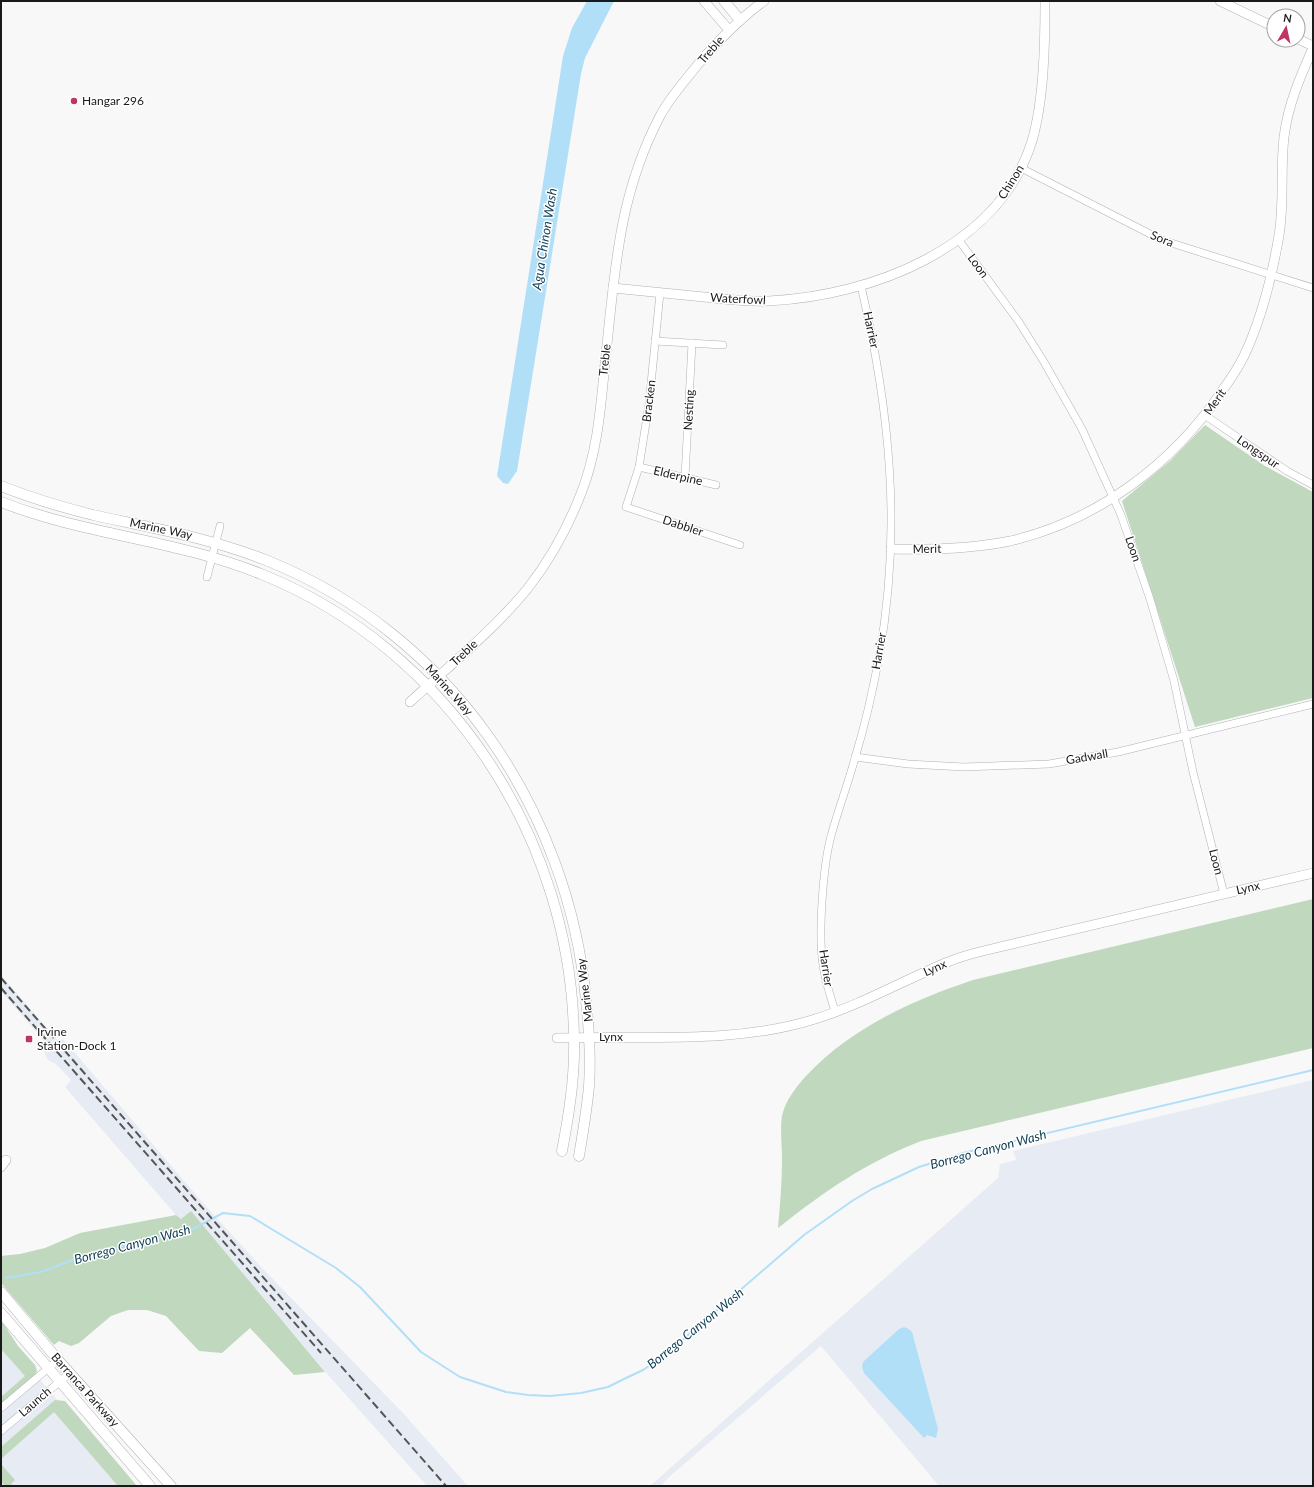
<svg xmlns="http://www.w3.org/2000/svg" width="1314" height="1487" font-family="Lato,sans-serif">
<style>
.built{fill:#e7ebf3}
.green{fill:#c0d8bd}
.water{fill:#b2dff8}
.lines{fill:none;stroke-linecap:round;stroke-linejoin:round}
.stream{stroke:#b2dff8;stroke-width:2}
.minor-casing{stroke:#b1b1b2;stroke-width:8}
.tertiary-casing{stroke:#b1b1b2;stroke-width:10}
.secondary-casing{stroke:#b1b1b2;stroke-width:11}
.minor{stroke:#fff;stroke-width:7}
.tertiary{stroke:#fff;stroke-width:9}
.secondary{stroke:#fff;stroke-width:10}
.rail{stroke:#555556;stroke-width:2;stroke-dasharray:8 4;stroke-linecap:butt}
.poi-dot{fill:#c13466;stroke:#fff;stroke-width:1.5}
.labels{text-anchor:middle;stroke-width:3;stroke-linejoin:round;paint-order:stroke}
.street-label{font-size:12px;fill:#19191a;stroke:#fff}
.poi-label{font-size:12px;fill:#19191a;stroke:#fff;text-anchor:start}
.water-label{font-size:13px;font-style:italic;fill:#134157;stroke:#fff}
</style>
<rect width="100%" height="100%" fill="#f8f8f9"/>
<g class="built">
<polygon points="1,975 59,1042 63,1039 202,1202 263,1269 402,1412 468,1486 427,1486 329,1376 191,1212 181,1219 176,1215 65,1087 71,1080 56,1064 48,1060 44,1052 46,1051 47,1053 51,1049 1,991"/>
<polygon points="1313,1080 1313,1486 939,1486 821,1346 669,1477 661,1486 650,1486 998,1178 1000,1164 1016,1160 1013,1151"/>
<polygon points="4,1338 131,1486 1,1486 1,1341"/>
</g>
<g class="green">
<polygon points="1205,425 1265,466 1313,492 1313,698 1195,727 1122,501 1171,460"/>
<path d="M1313 899V1048L921 1141C865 1163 825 1191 778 1228 780 1205 782 1182 782 1159 782 1147 780 1127 782 1116 785 1101 796 1087 807 1075 851 1028 913 1000 973 980Z"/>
<polygon points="191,1211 325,1372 294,1375 250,1328 222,1353 199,1351 166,1316 147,1310 128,1310 111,1316 79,1343 71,1346 59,1341 54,1345 1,1283 1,1256 20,1254 45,1248 80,1233 176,1215 181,1219"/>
<polygon points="1,1320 18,1346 35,1365 37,1371 34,1378 1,1406 1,1397 25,1376 1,1349"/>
<polygon points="55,1400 65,1401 137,1486 118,1486 54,1412 1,1459 1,1447"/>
<polygon points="1,1464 15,1480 11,1484 12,1486 5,1486 1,1481"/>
</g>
<g class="water">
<polygon points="587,1 614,1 585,58 581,74 517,471 508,484 503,483 497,476 563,56 572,28"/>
<polygon points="904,1327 909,1329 912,1332 938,1429 936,1438 927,1435 924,1438 864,1373 862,1367 863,1362 899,1329"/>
</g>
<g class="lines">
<polyline class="stream" points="6,1278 41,1272 83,1256 191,1230 223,1213 250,1216 336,1268 360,1287 421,1352 460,1377 506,1392 528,1395 550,1396 581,1393 608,1387 624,1379 643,1370 665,1355 804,1235 852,1201 872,1189 919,1167 963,1153 1313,1070"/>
<defs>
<g id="minor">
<polyline points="1021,168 1162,240 1313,288"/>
<polyline points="958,239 1019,322 1044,362 1082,429 1121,515 1150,599 1174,681 1193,772 1224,894"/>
<polyline points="660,293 649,404 639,467 626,507 740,545"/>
<polyline points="655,341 723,345"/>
<polyline points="1206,416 1287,471 1313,485"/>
<polyline points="639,467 716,485"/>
<polyline points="685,477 692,343"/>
<polyline points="207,577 220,526"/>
<polyline points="855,757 908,764 964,767 1049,764 1118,752 1313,704"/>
<path d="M835 1012C831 997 825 981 823 965 818 934 823 866 831 836 838 810 848 784 855 758 865 725 873 690 879 657 902 530 890 410 861 286"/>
<polyline points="1,1408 58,1360"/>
<polyline points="1,1431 70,1373"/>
</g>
<g id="tertiary">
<polyline points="704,1 729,30"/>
<polyline points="1220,1 1274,27"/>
<polyline points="1298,39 1313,46"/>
<path d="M613 288C643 291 673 294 704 297 725 299 747 302 769 301 871 296 999 248 1032 141 1044 100 1045 44 1045 1"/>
<path d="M891 549C931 550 971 549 1010 541 1097 521 1173 464 1222 391 1230 380 1238 368 1244 356 1261 320 1271 281 1278 241 1285 207 1280 171 1284 137 1288 105 1300 77 1313 48"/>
<path d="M410 702C448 667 496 628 528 588 550 560 569 525 582 491 599 447 601 400 606 354 615 269 619 194 660 116 670 97 686 80 699 63 719 40 739 19 764 1"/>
<path d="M557 1038C641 1035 734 1045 815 1019 861 1005 904 980 948 962 959 957 971 954 983 951L1313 873"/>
<polyline points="1,1167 6,1160"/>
</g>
<g id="secondary">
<polyline points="724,1 740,20"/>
<path d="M1 486C31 498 61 507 93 515 152 528 211 538 268 561 449 634 568 808 586 1000 589 1028 591 1057 589 1086 587 1109 583 1132 579 1156"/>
<path d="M1 502C85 535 177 540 261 574 448 649 572 838 574 1039 575 1077 569 1114 562 1151"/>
<polyline points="1,1292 58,1360 171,1486"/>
<polyline points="1,1313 150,1486"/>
</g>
</defs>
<use href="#minor" class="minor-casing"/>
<use href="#tertiary" class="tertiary-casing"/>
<use href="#secondary" class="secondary-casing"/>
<use href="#minor" class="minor"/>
<use href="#tertiary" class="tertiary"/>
<use href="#secondary" class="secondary"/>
<g class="rail">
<polyline points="1,978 446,1486"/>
<polyline points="1,988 321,1353"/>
</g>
</g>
<g class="poi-dot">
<circle cx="74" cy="101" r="4"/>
<rect x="25" y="1035" width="8" height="8" rx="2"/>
</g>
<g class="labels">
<g class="street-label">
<text transform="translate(711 50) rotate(-49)" y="4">Treble</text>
<text transform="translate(1011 182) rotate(-58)" y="4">Chinon</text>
<text transform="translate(1162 239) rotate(22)" y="4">Sora</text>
<text transform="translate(978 266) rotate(54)" y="4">Loon</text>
<text transform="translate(738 299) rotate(3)" y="4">Waterfowl</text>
<text transform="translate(871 330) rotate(78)" y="4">Harrier</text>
<text transform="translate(605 360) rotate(-84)" y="4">Treble</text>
<text transform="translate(649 401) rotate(-83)" y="4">Bracken</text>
<text transform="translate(1215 402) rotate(-55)" y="4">Merit</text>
<text transform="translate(689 410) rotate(-87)" y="4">Nesting</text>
<text transform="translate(1258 452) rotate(34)" y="4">Longspur</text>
<text transform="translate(678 476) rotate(13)" y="4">Elderpine</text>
<text transform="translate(683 526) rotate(18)" y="4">Dabbler</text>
<text transform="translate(161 529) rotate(12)" y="4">Marine Way</text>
<text transform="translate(927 549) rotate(-1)" y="4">Merit</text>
<text transform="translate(1133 549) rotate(71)" y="4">Loon</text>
<text transform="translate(879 651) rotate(-80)" y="4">Harrier</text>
<text transform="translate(464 653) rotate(-43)" y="4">Treble</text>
<text transform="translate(449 690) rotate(48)" y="4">Marine Way</text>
<text transform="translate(1087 757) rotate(-10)" y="4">Gadwall</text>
<text transform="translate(1216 862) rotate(76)" y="4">Loon</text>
<text transform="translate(1248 888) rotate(-13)" y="4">Lynx</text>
<text transform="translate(826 968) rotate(81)" y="4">Harrier</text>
<text transform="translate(935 968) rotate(-24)" y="4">Lynx</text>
<text transform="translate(585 990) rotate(-97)" y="4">Marine Way</text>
<text x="611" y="1041">Lynx</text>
<text transform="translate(85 1390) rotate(48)" y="4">Barranca Parkway</text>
<text transform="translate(35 1402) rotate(-41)" y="4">Launch</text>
</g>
<g class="poi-label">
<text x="82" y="105">Hangar 296</text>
<text x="37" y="1036">Irvine<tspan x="37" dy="14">Station-Dock 1</tspan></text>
</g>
<g class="water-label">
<text transform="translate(544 239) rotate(-81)" y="5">Agua Chinon Wash</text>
<text transform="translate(988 1149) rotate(-15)" y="5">Borrego Canyon Wash</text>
<text transform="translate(132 1244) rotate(-15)" y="5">Borrego Canyon Wash</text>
<text transform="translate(695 1328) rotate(-39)" y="5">Borrego Canyon Wash</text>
</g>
</g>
<rect width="1314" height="1487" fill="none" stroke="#19191a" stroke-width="4"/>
<g transform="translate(1286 28) rotate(9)"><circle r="19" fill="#ffffff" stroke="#a3a3a3"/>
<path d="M0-3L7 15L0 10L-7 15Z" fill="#c13466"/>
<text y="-6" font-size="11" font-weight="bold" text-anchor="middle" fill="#19191a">N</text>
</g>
</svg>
